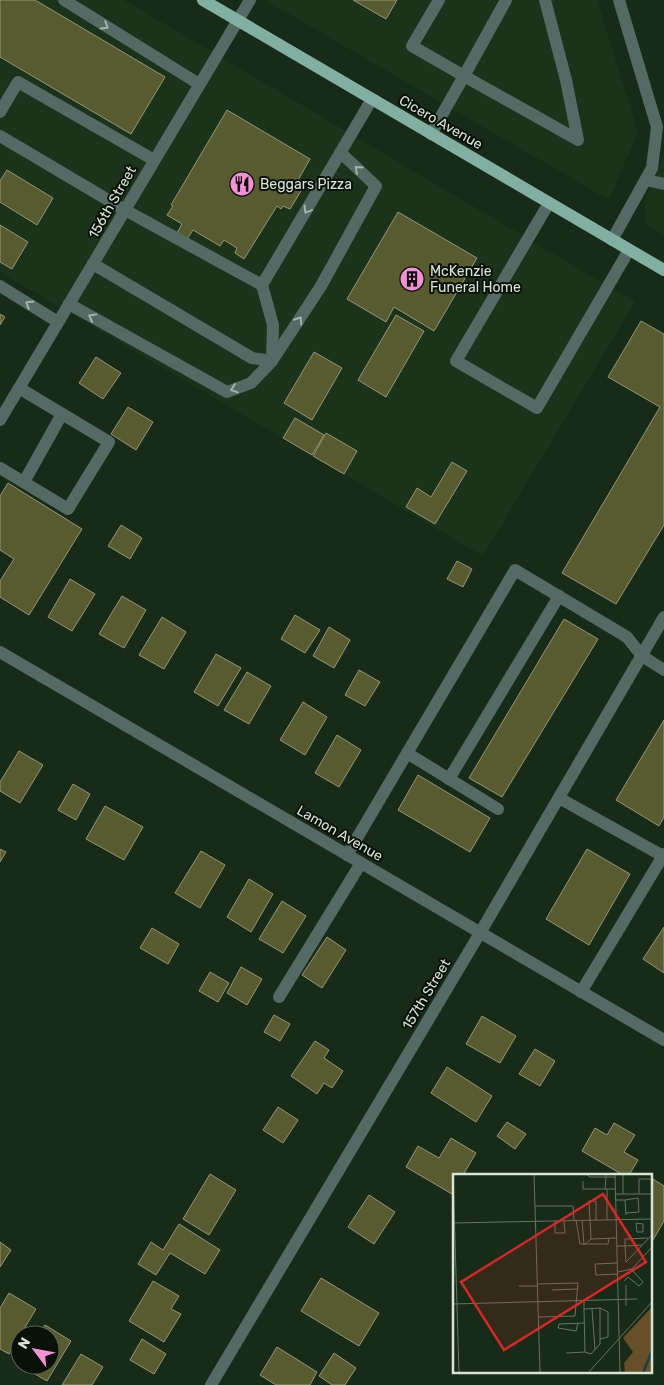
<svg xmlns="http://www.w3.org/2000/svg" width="664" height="1385" font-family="Rubik,sans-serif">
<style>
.built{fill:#1b331a}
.building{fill:#585a2f;stroke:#959678}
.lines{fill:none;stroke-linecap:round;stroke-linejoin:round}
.lane{stroke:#546b65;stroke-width:12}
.street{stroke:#546b65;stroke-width:12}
.primary{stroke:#81b0a3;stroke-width:12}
.oneway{stroke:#a3b4a9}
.labels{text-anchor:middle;stroke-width:4;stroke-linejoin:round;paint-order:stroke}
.street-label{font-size:14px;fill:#d8e4d7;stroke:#091109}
.poi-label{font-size:14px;fill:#d8e4d7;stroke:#091109;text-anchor:start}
.inset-river{fill:none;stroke:#144249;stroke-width:2.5}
.inset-road{fill:none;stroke:#657564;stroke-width:1}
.view{fill:#d62828;fill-opacity:0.15;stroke:#d62828;stroke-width:2.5}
.inset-edge{fill:none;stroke:#d8e4d7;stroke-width:2.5}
</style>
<rect width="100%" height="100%" fill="#182b18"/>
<g class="built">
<polygon points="0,0 124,0 635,302 483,556 0,272"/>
<polygon points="265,0 597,0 638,132 609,200"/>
<polygon points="664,155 664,236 646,225 644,203"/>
</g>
<g class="building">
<polygon points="0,0 35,0 165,77 131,134 0,57"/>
<polygon points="353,0 397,0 386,19"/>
<polygon points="227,110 310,159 297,182 304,186 290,209 283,206 281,209 277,206 244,259 235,253 237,248 224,240 220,246 193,230 187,239 177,233 182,224 167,215 173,206 171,205"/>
<polygon points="7,170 53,198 37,225 0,202 0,181"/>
<polygon points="398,212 477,258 434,331 394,307 386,322 347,299"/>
<polygon points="0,225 28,242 12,269 0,262"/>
<polygon points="0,314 5,317 0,325"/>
<polygon points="396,315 424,331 386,397 358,380"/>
<polygon points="641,321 664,334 664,525 616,604 562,573 660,407 608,377"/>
<polygon points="314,352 342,368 312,420 284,403"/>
<polygon points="96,357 121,373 103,399 79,383"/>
<polygon points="128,407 153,422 136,450 111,434"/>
<polygon points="295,418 324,435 312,455 283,438"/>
<polygon points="326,433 357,451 344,474 313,456"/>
<polygon points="452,462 467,471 435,524 406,507 417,488 431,497"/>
<polygon points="8,483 82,529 29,615 0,597 0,581 14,559 0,550 0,496"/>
<polygon points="121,525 142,538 130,559 108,546"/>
<polygon points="457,561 472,569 463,587 447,579"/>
<polygon points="70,579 95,594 72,631 48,617"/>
<polygon points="122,596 146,610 124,648 99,634"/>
<polygon points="295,615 320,630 305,653 281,639"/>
<polygon points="162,617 186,632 164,669 139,655"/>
<polygon points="564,619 598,639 502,797 469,778"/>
<polygon points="329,627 350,640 334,668 313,656"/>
<polygon points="216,654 241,668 218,706 194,692"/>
<polygon points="359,670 380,682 365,706 345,695"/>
<polygon points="247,672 271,686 249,724 224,710"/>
<polygon points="303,702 327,717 305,755 280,740"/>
<polygon points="664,720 664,817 659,826 616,800"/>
<polygon points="337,735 361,750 339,787 315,773"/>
<polygon points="19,751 43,765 20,803 0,791 0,782"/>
<polygon points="418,775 490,818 470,852 398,810"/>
<polygon points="73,784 90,794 76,820 58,810"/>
<polygon points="105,806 143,827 124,860 86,839"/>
<polygon points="0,849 6,852 0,862"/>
<polygon points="587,849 630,874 589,945 546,919"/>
<polygon points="201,851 225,865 200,908 175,893"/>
<polygon points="249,879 273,894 251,932 227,917"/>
<polygon points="282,901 306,916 283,953 259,939"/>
<polygon points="664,927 664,973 643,959"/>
<polygon points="152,928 179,944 168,964 140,948"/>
<polygon points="327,937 346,950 322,988 302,975"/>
<polygon points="241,967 262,979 247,1005 227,993"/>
<polygon points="210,972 229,983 218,1002 199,991"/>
<polygon points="274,1015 290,1024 280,1041 264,1032"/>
<polygon points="482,1016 516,1036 500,1063 466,1044"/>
<polygon points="315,1041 329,1050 324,1058 343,1071 332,1088 324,1083 317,1094 291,1076"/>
<polygon points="535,1049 555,1061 540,1086 519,1074"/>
<polygon points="447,1067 492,1096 476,1122 431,1093"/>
<polygon points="278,1107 298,1120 283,1143 263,1130"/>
<polygon points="507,1122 526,1134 515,1149 497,1136"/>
<polygon points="614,1123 635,1135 624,1152 638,1160 629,1175 623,1175 582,1151 595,1128 607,1135"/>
<polygon points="451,1138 476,1153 463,1175 454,1175 454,1190 452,1194 406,1167 418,1146 439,1158"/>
<polygon points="210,1174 236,1190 209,1235 183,1219"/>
<polygon points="653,1179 664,1186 664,1221 653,1240 650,1239 650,1183"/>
<polygon points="369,1195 395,1212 374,1244 348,1227"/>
<polygon points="179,1224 220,1250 205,1274 170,1253 156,1275 138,1264 151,1242 163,1250"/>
<polygon points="0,1242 11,1250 0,1267"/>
<polygon points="321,1278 379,1313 359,1346 301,1311"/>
<polygon points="153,1281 179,1296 171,1309 181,1314 164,1342 129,1321"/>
<polygon points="9,1293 36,1309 9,1354 0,1349 0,1308"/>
<polygon points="45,1325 71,1341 47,1381 21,1366 50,1365 50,1335 39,1335"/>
<polygon points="142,1339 166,1354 154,1374 130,1360"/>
<polygon points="277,1347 317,1372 310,1385 276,1385 260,1375"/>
<polygon points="334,1353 356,1368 345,1385 332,1385 319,1376"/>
<polygon points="81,1354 103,1367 92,1385 62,1385"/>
</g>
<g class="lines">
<g class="lane">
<polyline points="64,0 199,84"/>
<polyline points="439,0 412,46 464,76 506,0"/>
<polyline points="0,112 18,82 154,160"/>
<polyline points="431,134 464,76 578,140 566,80 545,0"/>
<polyline points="0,136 125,210 262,285"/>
<polyline points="646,180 664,184"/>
<polyline points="549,203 456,361 537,408 629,250"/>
<polyline points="93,264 252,358 272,361"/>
<polyline points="0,286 58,322"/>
<polyline points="69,304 227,392 251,383 272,361 321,286 376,186 341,153"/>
<polyline points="272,361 273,325 262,285 372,99"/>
<polyline points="0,468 68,509 109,442 19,388"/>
<polyline points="24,482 62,414"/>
<polyline points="407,753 498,809"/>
<polyline points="449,779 559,596"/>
<polyline points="559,798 663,856"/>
<polyline points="347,855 515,570 627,637 642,656 664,670"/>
<polyline points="581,992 664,854"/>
<polyline points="279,997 361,863"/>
</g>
<g class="street">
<polyline points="612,240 652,168 657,127 619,0"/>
<polyline points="0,420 250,0"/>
<polyline points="0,652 664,1040"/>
<polyline points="211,1385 480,933 664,617"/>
</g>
<polyline class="primary" points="203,0 664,270"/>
</g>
<defs><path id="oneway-chevron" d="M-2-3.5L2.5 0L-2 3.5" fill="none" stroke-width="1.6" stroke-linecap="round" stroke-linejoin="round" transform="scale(1.25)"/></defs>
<g class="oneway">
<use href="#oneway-chevron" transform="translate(105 26) rotate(32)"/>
<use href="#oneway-chevron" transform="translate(358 169) rotate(-138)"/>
<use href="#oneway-chevron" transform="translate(307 210) rotate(121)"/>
<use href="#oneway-chevron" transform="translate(29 304) rotate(-148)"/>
<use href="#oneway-chevron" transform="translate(92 317) rotate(-151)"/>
<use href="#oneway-chevron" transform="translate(299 320) rotate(-57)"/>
<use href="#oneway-chevron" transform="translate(234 389) rotate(161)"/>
</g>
<defs>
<symbol id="restaurant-disc" viewBox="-11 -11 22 22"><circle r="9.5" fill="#f391d6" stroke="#091109"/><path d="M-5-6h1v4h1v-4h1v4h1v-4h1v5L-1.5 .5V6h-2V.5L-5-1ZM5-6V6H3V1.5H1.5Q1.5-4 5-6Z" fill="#111"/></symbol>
<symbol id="building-disc" viewBox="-11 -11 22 22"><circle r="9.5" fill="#f391d6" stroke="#091109"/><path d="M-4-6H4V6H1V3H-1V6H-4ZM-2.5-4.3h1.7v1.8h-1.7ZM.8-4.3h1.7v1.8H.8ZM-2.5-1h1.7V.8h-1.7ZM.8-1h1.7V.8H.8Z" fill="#111"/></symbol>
</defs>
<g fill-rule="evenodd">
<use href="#restaurant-disc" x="228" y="170" width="28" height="28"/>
<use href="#building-disc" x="398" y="265" width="28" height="28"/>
</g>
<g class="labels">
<g class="street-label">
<text transform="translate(441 122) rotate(30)" y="5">Cicero Avenue</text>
<text transform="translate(112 202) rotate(-60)" y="5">156th Street</text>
<text transform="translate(340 833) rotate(30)" y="5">Lamon Avenue</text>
<text transform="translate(426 994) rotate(-59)" y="5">157th Street</text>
</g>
<g class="poi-label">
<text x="260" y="189">Beggars Pizza</text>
<text x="430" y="276">McKenzie<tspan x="430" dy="16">Funeral Home</tspan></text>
</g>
</g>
<g transform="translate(453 1174)">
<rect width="199" height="199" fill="#182b18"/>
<path d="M199 133V199H172L171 189 180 178 170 164Z" fill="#674f29"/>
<path class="inset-river" d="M190 199 199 177"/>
<path class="inset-road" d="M0 0 6 199M81 0 87 199M133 0 137 3H153V0M162 0 167 199M130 7V15H162M152 15 153 3H162M154 15V46M162 20H170V0M170 20H199M186 20V5H199M163 26H172L173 41M172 26 185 24 186 38 173 39M82 32H120L121 46M123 46 127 70H155L156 64M129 46 131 71M102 47V59H112L111 46M0 49 199 45M183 49 190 50V58H184ZM138 65 136 27H143V46M131 71 138 65 164 64M189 71 172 72V65L195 64M164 72H172L173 88 199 61M164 89 142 90 143 101 165 100M165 98 179 95 199 73M171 107 175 103 186 112 190 108 178 95M85 110 125 109 122 142 86 143M66 112H85M99 116 125 115M131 127V135L132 178 138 180 147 170V134L131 135M0 130 184 125M173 132V111M147 134 155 138V163L147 165M139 135 142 176M125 149 123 157 105 154 106 150 131 149M113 179 132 178M135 199 199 128"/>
<path class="view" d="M150 20 193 88 51 176 8 108Z"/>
<rect width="199" height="199" class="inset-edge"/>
</g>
<g transform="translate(35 1350) rotate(302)"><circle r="24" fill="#091109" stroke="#5c655b"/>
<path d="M0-4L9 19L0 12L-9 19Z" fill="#f391d6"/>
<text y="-8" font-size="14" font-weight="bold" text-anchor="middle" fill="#d8e4d7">N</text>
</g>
</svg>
